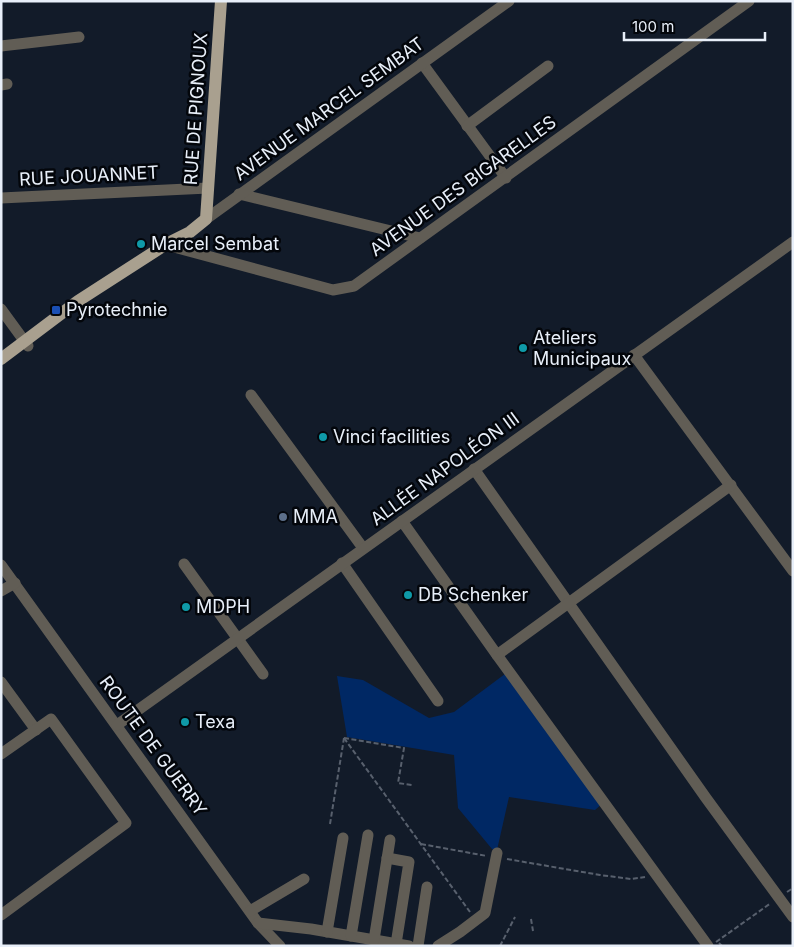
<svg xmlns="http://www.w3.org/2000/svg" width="794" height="947" font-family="Inter,sans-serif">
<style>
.green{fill:#002864}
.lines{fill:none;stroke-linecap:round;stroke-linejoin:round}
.path{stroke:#58606d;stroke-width:2;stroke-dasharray:5 2.5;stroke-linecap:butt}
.minor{stroke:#615d55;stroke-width:11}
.major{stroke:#a9a08f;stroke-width:12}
.culture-dot{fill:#0f9aa8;stroke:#03060b;stroke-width:2}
.transit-dot{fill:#1a4fb4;stroke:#03060b;stroke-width:2}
.service-dot{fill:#5c6f8a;stroke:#03060b;stroke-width:2}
.labels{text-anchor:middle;stroke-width:5;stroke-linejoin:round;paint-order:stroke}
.street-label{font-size:18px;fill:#e8eff9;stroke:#03060b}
.poi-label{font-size:18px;fill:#e8eff9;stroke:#03060b;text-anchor:start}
</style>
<rect width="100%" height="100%" fill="#121b29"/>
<polygon class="green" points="509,671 604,802 595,810 509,797 497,850 492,849 458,808 454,755 347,737 337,676 363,680 429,718 454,712"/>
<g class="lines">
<g class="path">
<polyline points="344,738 470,912"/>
<polyline points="344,738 404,748 398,783 412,785"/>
<polyline points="330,824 344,738"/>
<polyline points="421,844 487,856"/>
<polyline points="507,859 600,875 631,879 645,877"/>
<polyline points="787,892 793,888"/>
<polyline points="531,919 533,931"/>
<polyline points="716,942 771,903"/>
<polyline points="719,943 722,946"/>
<polyline points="500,946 515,917"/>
</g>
<g class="minor">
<polyline points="1,46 79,37"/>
<polyline points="422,63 506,178"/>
<polyline points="1,85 7,84"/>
<polyline points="467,126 548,66"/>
<polyline points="239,194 420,238"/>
<polyline points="1,198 208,188"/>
<polyline points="206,219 509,1"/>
<polyline points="168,243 174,247 333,290 354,286 749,1"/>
<polyline points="1,309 28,346"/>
<polyline points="634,355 793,571"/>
<polyline points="251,395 363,548"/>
<polyline points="474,469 706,798 793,917"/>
<polyline points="402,521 497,655 708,946"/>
<polyline points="342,563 438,701"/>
<polyline points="184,564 263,674"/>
<polyline points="1,565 258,923 280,946"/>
<polyline points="1,591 15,583"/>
<polyline points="497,655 731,485"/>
<polyline points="1,682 36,730"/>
<polyline points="117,725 793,242"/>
<polyline points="1,754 51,719 126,823 1,915"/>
<polyline points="387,858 409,862 396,944"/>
<polyline points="250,911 304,879"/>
<polyline points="258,923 311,929 409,946"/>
<polyline points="327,932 343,838"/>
<polyline points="351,936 368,835"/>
<polyline points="374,940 390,840"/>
<polyline points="418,946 427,887"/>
<polyline points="438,946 460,932 485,913 497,853"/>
</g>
<polyline class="major" points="1,359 78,301 168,243 190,232 206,219 221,1"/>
</g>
<g class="culture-dot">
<circle cx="141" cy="244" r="5"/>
<circle cx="523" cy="348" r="5"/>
<circle cx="323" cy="437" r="5"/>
<circle cx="408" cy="595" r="5"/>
<circle cx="186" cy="607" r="5"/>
<circle cx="185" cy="722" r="5"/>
</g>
<rect class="transit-dot" x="51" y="305" width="10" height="10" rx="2.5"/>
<circle class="service-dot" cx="283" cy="517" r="5"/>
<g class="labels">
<g class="street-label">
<text transform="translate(196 109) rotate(-86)" y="6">RUE DE PIGNOUX</text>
<text transform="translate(329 109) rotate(-36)" y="6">AVENUE MARCEL SEMBAT</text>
<text transform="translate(89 176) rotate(-3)" y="6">RUE JOUANNET</text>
<text transform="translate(463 186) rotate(-36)" y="6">AVENUE DES BIGARELLES</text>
<text transform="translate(445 469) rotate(-36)" y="6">ALLÉE NAPOLÉON III</text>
<text transform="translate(153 746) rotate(54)" y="6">ROUTE DE GUERRY</text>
</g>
<g class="poi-label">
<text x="151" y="250">Marcel Sembat</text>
<text x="66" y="316">Pyrotechnie</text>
<text x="533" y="344">Ateliers<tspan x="533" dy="21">Municipaux</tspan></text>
<text x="333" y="443">Vinci facilities</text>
<text x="293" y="523">MMA</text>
<text x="418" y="601">DB Schenker</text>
<text x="196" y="613">MDPH</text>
<text x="195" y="728">Texa</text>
</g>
</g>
<rect width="794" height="947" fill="none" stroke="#e8eff9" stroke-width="5"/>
<path d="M624 32v8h141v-8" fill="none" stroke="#e8eff9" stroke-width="2.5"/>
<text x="632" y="32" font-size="15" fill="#e8eff9" stroke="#03060b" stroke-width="4" paint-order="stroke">100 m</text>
</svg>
